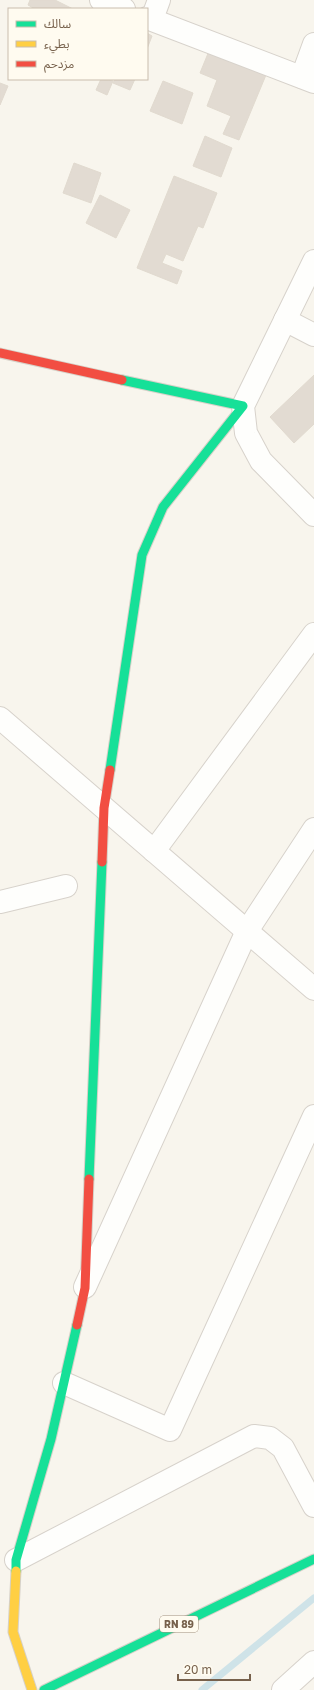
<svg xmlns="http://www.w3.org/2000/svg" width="314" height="1690" font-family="'Golos Text','Noto Sans Arabic',sans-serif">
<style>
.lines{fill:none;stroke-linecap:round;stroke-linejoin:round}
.stream{stroke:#cfe3e8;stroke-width:7}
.building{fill:#e2dbd2;stroke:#e1dacf}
.street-casing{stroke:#d7d2cb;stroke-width:24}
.fast-casing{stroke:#d6d1c8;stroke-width:11}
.slow-casing{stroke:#d6d1c8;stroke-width:11}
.jam-casing{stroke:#d6d1c8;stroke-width:11}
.street{stroke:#fefefc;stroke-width:22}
.fast{stroke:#16e098;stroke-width:9}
.slow{stroke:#ffcf43;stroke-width:9}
.jam{stroke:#f24e42;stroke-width:9}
.labels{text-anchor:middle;stroke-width:3;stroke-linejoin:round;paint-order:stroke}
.shield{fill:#fffbf0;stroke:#a08f7d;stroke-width:1}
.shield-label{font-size:10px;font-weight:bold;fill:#77614c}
</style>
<rect width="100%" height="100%" fill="#f8f5ed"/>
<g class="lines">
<polyline class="stream" points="202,1690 314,1598"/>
</g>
<g class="building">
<polygon points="30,0 55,0 73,9 35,9 28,5"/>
<polygon points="147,33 152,36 147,49"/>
<polygon points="209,51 266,75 239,140 223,134 231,116 207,106 217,80 200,73"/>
<polygon points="101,79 113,81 107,95 96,90"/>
<polygon points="115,79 135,79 130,90 113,83"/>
<polygon points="163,81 193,93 182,124 150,111"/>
<polygon points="0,83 8,86 0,105"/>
<polygon points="205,136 232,148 221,177 193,166"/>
<polygon points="74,163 101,173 91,203 63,193"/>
<polygon points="174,176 217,193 203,228 198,226 183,261 166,254 162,263 182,271 177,284 137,268"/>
<polygon points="100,195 130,210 116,238 86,223"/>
<polygon points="314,375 314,424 294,443 270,417"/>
</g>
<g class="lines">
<defs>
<g id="street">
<polyline points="101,0 124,9"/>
<polyline points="147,18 314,82"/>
<polyline points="152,19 159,0"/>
<polyline points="302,77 314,44"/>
<polyline points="314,261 243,406 246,433 261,461 314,515"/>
<polyline points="285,320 314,335"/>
<polyline points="0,718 314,989"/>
<polyline points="154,851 314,634"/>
<polyline points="0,902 66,886"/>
<polyline points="85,1287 247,931 314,829"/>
<polyline points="64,1383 170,1430 314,1116"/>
<polyline points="16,1560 254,1436 270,1438 283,1448 314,1506"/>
<polyline points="283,1690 314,1662"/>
</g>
<g id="fast">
<polyline points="110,770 142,555 163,507 243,406 122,380"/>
<polyline points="89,1179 102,862"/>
<polyline points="16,1571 16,1560 51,1439 77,1325"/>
<polyline points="44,1690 314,1559"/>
</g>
<polyline id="slow" points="16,1571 13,1632 32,1690"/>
<g id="jam">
<polyline points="0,353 122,380"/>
<polyline points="102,862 104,808 110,770"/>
<polyline points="77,1325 85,1288 89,1179"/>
</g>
</defs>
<use href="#street" class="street-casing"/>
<use href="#fast" class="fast-casing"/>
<use href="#slow" class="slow-casing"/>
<use href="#jam" class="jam-casing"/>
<use href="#street" class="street"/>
<use href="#fast" class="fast"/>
<use href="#slow" class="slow"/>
<use href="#jam" class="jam"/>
</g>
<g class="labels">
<rect class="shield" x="160" y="1616" width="38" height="16" rx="3"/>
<g class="shield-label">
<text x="179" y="1628">RN 89</text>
</g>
</g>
<rect x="8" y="8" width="140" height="72" fill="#fffbf0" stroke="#c9bdae"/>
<rect x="16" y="21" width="20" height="6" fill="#16e098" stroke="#c9bdae"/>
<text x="44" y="28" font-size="12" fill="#77614c">سالك</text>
<rect x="16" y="41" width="20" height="6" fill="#ffcf43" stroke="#c9bdae"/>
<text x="44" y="48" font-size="12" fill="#77614c">بطيء</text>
<rect x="16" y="61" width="20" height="6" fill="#f24e42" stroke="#c9bdae"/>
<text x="44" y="68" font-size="12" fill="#77614c">مزدحم</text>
<path d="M178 1674v6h72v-6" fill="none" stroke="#77614c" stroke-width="2"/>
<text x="184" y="1674" font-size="12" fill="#77614c" stroke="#fffbf0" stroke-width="3" paint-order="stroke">20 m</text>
</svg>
